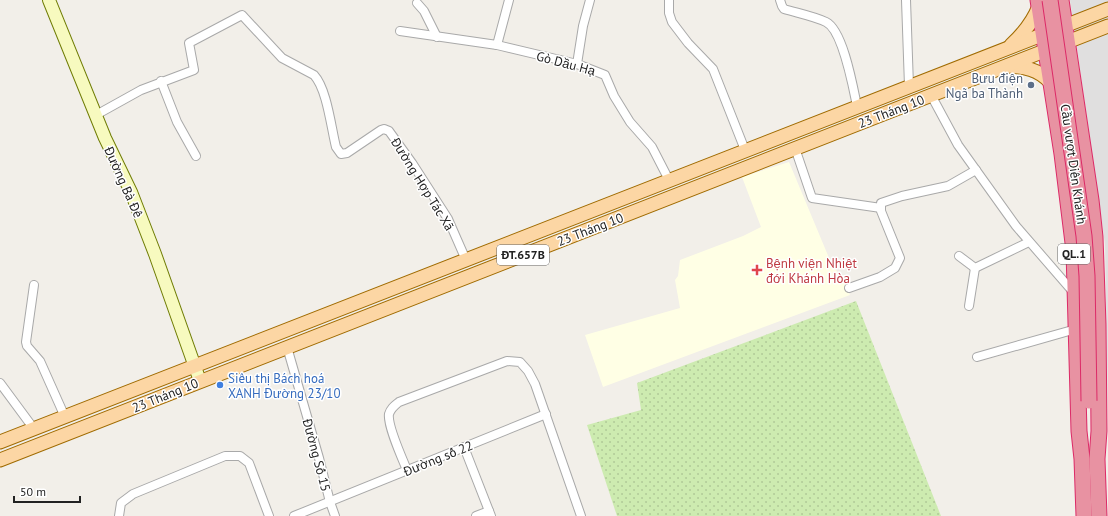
<svg xmlns="http://www.w3.org/2000/svg" width="1108" height="516" font-family="'PT Sans',sans-serif">
<style>
.residential{fill:#e0dfdf}
.education{fill:#ffffe5}
.grass{fill:url(#grass-dots)}
.lines{fill:none;stroke-linecap:round;stroke-linejoin:round}
.street-casing{stroke:#a9a9a9;stroke-width:10}
.secondary-casing{stroke:#707d05;stroke-width:14}
.primary-casing{stroke:#a06b00;stroke-width:15}
.highway-casing{stroke:#dc2a67;stroke-width:17}
.street{stroke:#fff;stroke-width:8}
.secondary{stroke:#f7fabf;stroke-width:12}
.primary{stroke:#fcd6a4;stroke-width:13}
.highway{stroke:#e892a2;stroke-width:15}
.highway-bridge-casing{stroke:#dc2a67;stroke-width:17;stroke-linecap:butt}
.highway-bridge{stroke:#e892a2;stroke-width:15}
.service-dot{fill:#5c6f8a;stroke:#fff;stroke-width:1.5}
.health-dot{fill:#e0444e;stroke:#fff;stroke-width:1.5}
.shop-dot{fill:#3f7fe0;stroke:#fff;stroke-width:1.5}
.labels{text-anchor:middle;stroke-width:3;stroke-linejoin:round;paint-order:stroke}
.shield{fill:#fff;stroke:#646464;stroke-width:1}
.shield-label{font-size:12px;font-weight:bold;fill:#222}
.street-label{font-size:13px;fill:#222;stroke:#fff}
.service-label{font-size:13px;fill:#4e5e75;stroke:#fff;text-anchor:end}
.health-label{font-size:13px;fill:#be3a42;stroke:#fff;text-anchor:start}
.shop-label{font-size:13px;fill:#366cbe;stroke:#fff;text-anchor:start}
</style>
<defs>
<pattern id="grass-dots" width="8" height="8" patternUnits="userSpaceOnUse"><rect width="8" height="8" fill="#cdebb0"/><path d="M2 2h.1M6 6h.1" fill="none" stroke="#b0c997" stroke-width="1.8" stroke-linecap="round"/></pattern>
</defs>
<rect width="100%" height="100%" fill="#f2efe9"/>
<polygon class="residential" points="1070,0 1108,0 1108,417 1105,244"/>
<polygon class="education" points="789,162 832,265 840,275 850,295 603,387 585,335 680,308 675,280 678,276 680,260 743,236 761,227 742,177"/>
<polygon class="grass" points="856,301 941,516 617,516 587,425 641,410 637,383"/>
<g class="lines">
<defs>
<g id="street">
<polyline points="509,0 497,45 577,64 605,75 614,96 630,122 652,147 669,180"/>
<polyline points="669,0 669,13 672,22 688,43 713,69 745,150"/>
<path d="M780 0 782 6 784 9C797 13 813 16 826 22 843 30 853 87 857 106"/>
<polyline points="906,0 909,86"/>
<polyline points="417,3 424,11 437,37"/>
<polyline points="400,31 497,45"/>
<polyline points="577,64 583,26 590,0"/>
<polyline points="161,81 177,122 196,156"/>
<polyline points="931,95 958,145 1016,226 1074,293"/>
<path d="M96 115 141 90 194 70 189 43 242 15 282 58 314 75C327 89 331 127 336 147L341 154 347 153 381 130 384 129 389 131 412 163 448 219 466 260"/>
<polyline points="795,148 812,198 881,208"/>
<polyline points="959,256 975,268 1029,242"/>
<polyline points="34,285 26,342 27,346 40,361 65,417"/>
<polyline points="849,288 880,277 895,268 900,258 881,211 881,203 902,196 948,186 976,170"/>
<polyline points="969,306 975,268"/>
<polyline points="287,347 319,458 330,502 335,516"/>
<polyline points="977,357 1076,329"/>
<polyline points="0,383 34,429"/>
<polyline points="464,447 491,516"/>
<path d="M407 470C402 458 387 425 389 414 391 408 394 406 399 402L507 361 520 362 528 371 535 384 581 516"/>
<polyline points="119,516 121,503 133,494 225,456 240,456 249,463 269,516"/>
<polyline points="294,516 546,414"/>
<polyline points="476,516 489,511"/>
</g>
<polyline id="secondary" points="49,0 105,138 131,192 155,254 200,381"/>
<g id="primary">
<path d="M1011 45C1023 34 1033 22 1039 6"/>
<path d="M1007 66C1025 67 1038 69 1050 82"/>
<polyline points="0,442 1108,9"/>
<polyline points="0,460 1108,26"/>
</g>
<g id="highway">
<polyline points="1038,0 1062,154 1074,251 1079,431 1082,459 1084,516"/>
<polyline points="1061,0 1091,200 1095,237 1098,324 1099,431 1097,459 1099,516"/>
</g>
</defs>
<use href="#street" class="street-casing"/>
<use href="#secondary" class="secondary-casing"/>
<use href="#primary" class="primary-casing"/>
<use href="#highway" class="highway-casing"/>
<use href="#street" class="street"/>
<use href="#secondary" class="secondary"/>
<use href="#primary" class="primary"/>
<use href="#highway" class="highway"/>
<defs>
<polyline id="highway-bridge" points="1050,0 1084,236 1087,276 1089,401"/>
</defs>
<use href="#highway-bridge" class="highway-bridge-casing"/>
<use href="#highway-bridge" class="highway-bridge"/>
</g>
<circle class="service-dot" cx="1031" cy="85" r="4"/>
<path class="health-dot" d="M755 264h4v4h4v4h-4v4h-4v-4h-4v-4h4z"/>
<circle class="shop-dot" cx="220" cy="385" r="4"/>
<g class="labels">
<g class="shield">
<rect x="1058" y="244" width="32" height="20" rx="3"/>
<rect x="497" y="245" width="52" height="20" rx="3"/>
</g>
<g class="shield-label">
<text x="1074" y="258">QL.1</text>
<text x="523" y="259">ĐT.657B</text>
</g>
<g class="street-label">
<text transform="translate(566 63) rotate(15)" y="5">Gò Dầu Hạ</text>
<text transform="translate(891 111) rotate(-21)" y="5">23 Tháng 10</text>
<text transform="translate(1074 164) rotate(82)" y="5">Cầu vượt Diên Khánh</text>
<text transform="translate(124 182) rotate(66)" y="5">Đường Bà Đê</text>
<text transform="translate(423 184) rotate(58)" y="5">Đường Hợp Tác Xã</text>
<text transform="translate(590 229) rotate(-21)" y="5">23 Tháng 10</text>
<text transform="translate(165 395) rotate(-22)" y="5">23 Tháng 10</text>
<text transform="translate(317 455) rotate(75)" y="5">Đường Số 15</text>
<text transform="translate(438 458) rotate(-22)" y="5">Đường số 22</text>
</g>
<g class="service-label">
<text x="1023" y="83">Bưu điện<tspan x="1023" dy="15">Ngã ba Thành</tspan></text>
</g>
<g class="health-label">
<text x="766" y="268">Bệnh viện Nhiệt<tspan x="766" dy="15">đới Khánh Hòa</tspan></text>
</g>
<g class="shop-label">
<text x="228" y="383">Siêu thị Bách hoá<tspan x="228" dy="15">XANH Đường 23/10</tspan></text>
</g>
</g>
<path d="M14 496v6h66v-6" fill="none" stroke="#222222" stroke-width="2"/>
<text x="20" y="496" font-size="12" fill="#222222" stroke="#ffffff" stroke-width="3" paint-order="stroke">50 m</text>
</svg>
